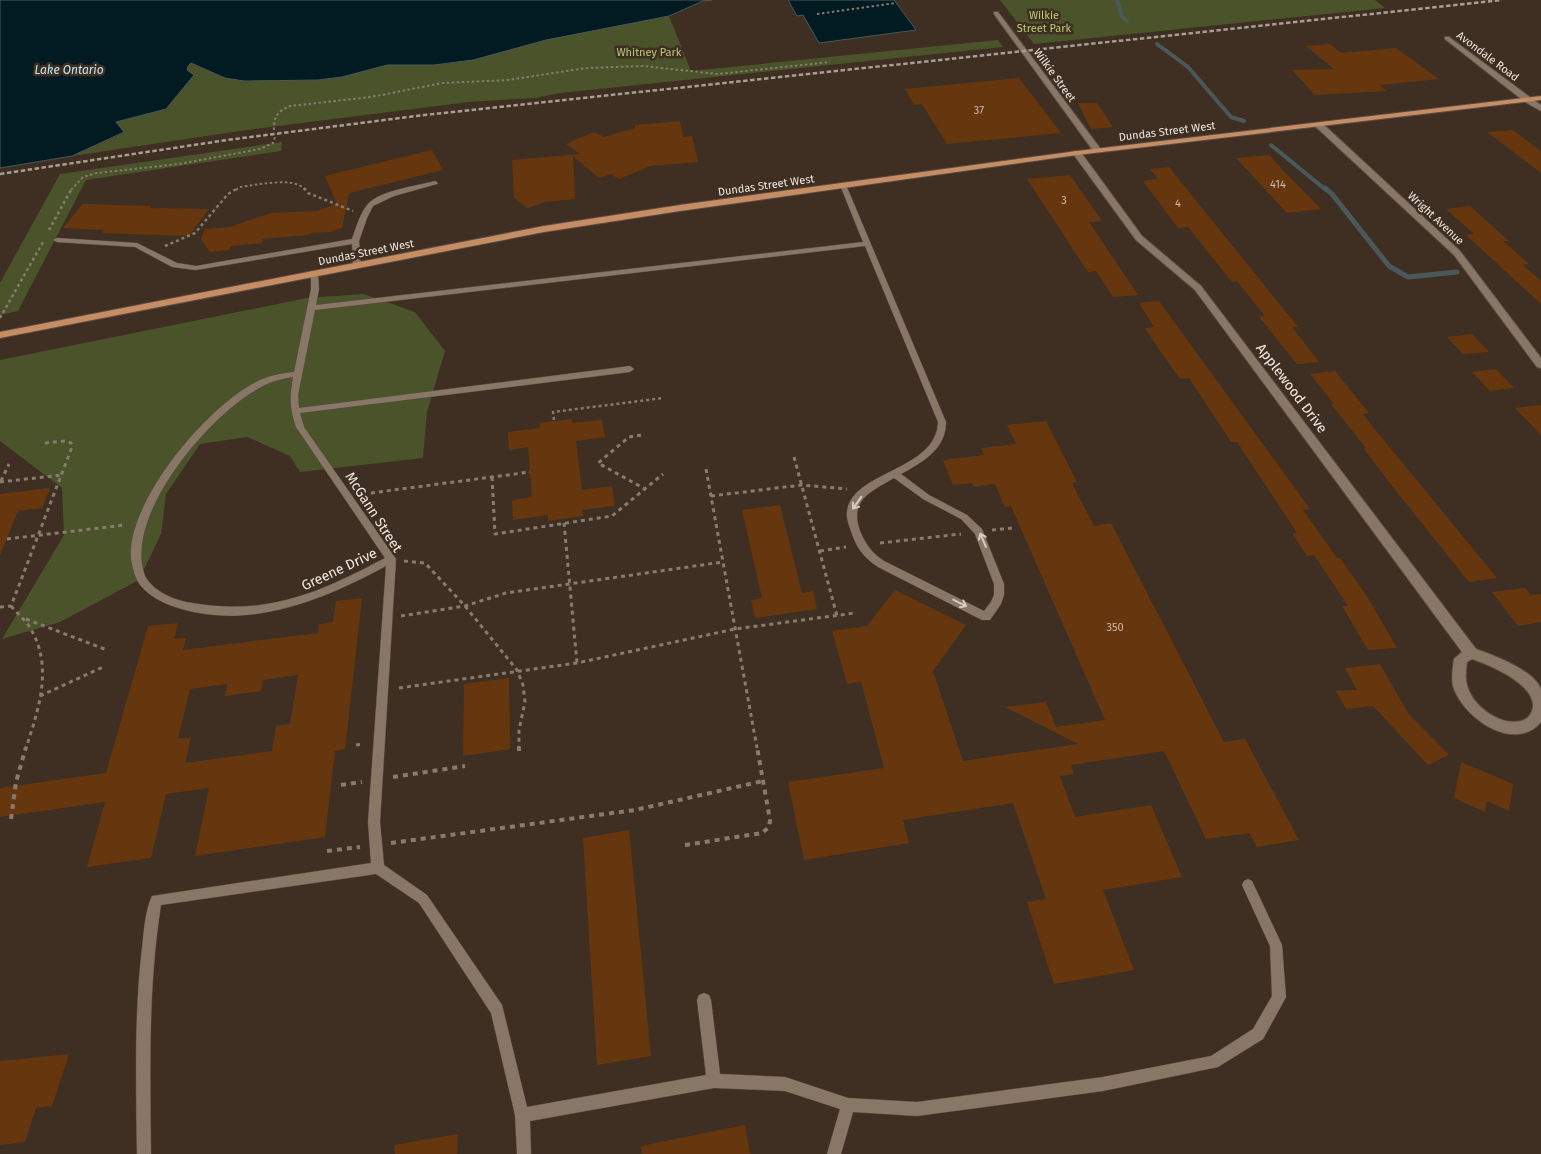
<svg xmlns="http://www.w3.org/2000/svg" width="1541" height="1154" font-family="'Fira Sans',sans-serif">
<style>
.green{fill:#4a532a}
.water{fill:#021a21;stroke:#4a585a}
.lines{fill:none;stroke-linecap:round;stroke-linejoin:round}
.stream-far1{stroke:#4a585a;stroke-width:4}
.stream{stroke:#4a585a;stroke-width:5}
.building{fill:#66370e;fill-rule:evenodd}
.lane-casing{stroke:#5a4c41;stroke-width:1}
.street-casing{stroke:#5a4c41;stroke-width:2}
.secondary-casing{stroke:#5a4c41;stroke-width:2}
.primary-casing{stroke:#5a4c41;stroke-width:2}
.path-far3{stroke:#877a6f;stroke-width:2;stroke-dasharray:2.5 2.5;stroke-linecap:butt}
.path-far2{stroke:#877a6f;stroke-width:2.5;stroke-dasharray:3 3;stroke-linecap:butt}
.path-far1{stroke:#877a6f;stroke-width:3;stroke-dasharray:4 4;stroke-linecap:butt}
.path{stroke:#877a6f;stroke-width:4;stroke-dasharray:5 5;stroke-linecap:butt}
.lane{fill:#887667;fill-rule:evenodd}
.street{fill:#887667;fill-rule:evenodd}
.secondary{fill:#887667;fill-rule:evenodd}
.primary{fill:#c68c64;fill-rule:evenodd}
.rail{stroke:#a99d93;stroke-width:2.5;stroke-dasharray:4.5 2.5;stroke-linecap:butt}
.oneway{stroke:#d7cbc1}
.labels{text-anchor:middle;stroke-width:5;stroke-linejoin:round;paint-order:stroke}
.far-park-label{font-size:11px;fill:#b8ca72;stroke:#3e2f22}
.far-street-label{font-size:11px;fill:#f1e7df;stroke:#3e2f22}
.number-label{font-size:11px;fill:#cebbab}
.far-water-label{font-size:12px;font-style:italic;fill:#bee7f5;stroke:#3e2f22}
.street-label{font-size:14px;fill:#f1e7df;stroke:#3e2f22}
</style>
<rect width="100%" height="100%" fill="#3e2f22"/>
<g class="green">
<polygon points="1000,0 1375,0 1385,8 1034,44"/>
<polygon points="669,16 691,71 998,40 1003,47 561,93 534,98 469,102 247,130 72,156 124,133 116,122 166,109 193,75 187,70 188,66 191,63 225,78 244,81 318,80 342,77 387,65 434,65 473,60 546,40"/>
<polygon points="282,142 281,151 86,180 18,311 0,315 0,283 60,174"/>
<polygon points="364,294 415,312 445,351 427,412 423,458 300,472 290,456 247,437 200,444 166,494 161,534 139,580 60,622 2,639 64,535 62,488 0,441 0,360 307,298"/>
</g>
<g class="water">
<polygon points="0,0 712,0 703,1 669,16 546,40 473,60 434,65 387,65 342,77 318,80 244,81 225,78 191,63 188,66 187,70 194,75 166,109 116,122 124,132 72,156 0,168"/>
<polygon points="788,0 894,0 916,30 819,43 803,15 797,16"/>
</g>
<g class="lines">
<g class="stream-far1">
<polyline points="1117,0 1122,17 1127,21"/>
<polyline points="1157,44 1188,67 1231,117 1244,121"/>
<polyline points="1271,145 1326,190"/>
</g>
<polyline class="stream" points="1325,188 1332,194 1389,266 1408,277 1457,272"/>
</g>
<g class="building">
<polygon points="1330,44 1341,53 1396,48 1439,79 1380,85 1386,91 1315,95 1292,70 1334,69 1306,46"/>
<polygon points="1019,78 1061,133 947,144 922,104 914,105 905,89"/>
<polygon points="1078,103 1097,103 1113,127 1091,129"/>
<polygon points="680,121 683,137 692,136 698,162 650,166 619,179 611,174 599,178 573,156 575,199 544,202 528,208 514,198 512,160 580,154 566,144 594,132 604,137 635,128 635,125"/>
<polygon points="1513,130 1541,151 1541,173 1487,132"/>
<polygon points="432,150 443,170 349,193 342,228 330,232 309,233 308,235 263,239 262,243 231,246 229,250 210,252 201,239 205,229 230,227 271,213 317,211 337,204 325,176"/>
<polygon points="1269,155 1279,166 1321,209 1287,213 1236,158"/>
<polygon points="1169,167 1298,327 1292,327 1319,362 1297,364 1259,317 1265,316 1237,281 1232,282 1188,227 1178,228 1143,181 1158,179 1150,169"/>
<polygon points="1070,175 1102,221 1089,222 1138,295 1113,297 1096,271 1088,272 1027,179"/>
<polygon points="83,204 151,206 150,208 209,209 189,236 102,233 104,230 63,228"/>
<polygon points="1470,206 1509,241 1503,241 1529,264 1523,265 1541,281 1541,304 1466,235 1474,234 1446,209"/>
<polygon points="1159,301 1310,509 1303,510 1337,558 1340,558 1368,598 1397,648 1368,650 1342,606 1348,606 1314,555 1307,556 1292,533 1297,533 1237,442 1231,442 1189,378 1180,379 1158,348 1145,328 1154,327 1139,303"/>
<polygon points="1472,334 1489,352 1463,354 1447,337"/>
<polygon points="1496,369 1514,388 1490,391 1472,372"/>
<polygon points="1335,371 1369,413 1363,414 1373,427 1497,578 1469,582 1389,482 1364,449 1366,448 1331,404 1334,404 1310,374"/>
<polygon points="1541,405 1541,435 1515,408"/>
<polygon points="572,419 572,423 602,420 605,437 576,441 582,490 612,486 615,506 582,510 583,516 548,521 548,515 513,520 512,500 532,497 528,447 509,450 508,432 540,428 540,423"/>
<polygon points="1046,421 1077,482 1072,483 1094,526 1111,523 1224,742 1245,739 1299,840 1257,847 1249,833 1206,839 1164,751 1071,765 1074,774 1060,776 1075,817 1151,805 1182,877 1103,890 1134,970 1054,984 1027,902 1046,899 1013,803 903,820 909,843 804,860 788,782 884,768 861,682 847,684 832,631 867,626 895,590 966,625 933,671 963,761 1078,744 1005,707 1046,702 1056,727 1105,720 1011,506 1005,507 995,484 974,487 972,483 953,485 943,460 984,455 981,448 1016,444 1007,425"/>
<polygon points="50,488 42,508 18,511 0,555 0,494"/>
<polygon points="780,505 802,593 813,591 817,609 755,618 751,600 762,598 742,510"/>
<polygon points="1525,588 1531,595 1541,594 1541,622 1518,626 1492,592"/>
<path d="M362 598 345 749 335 751 325 837 195 856 209 788 166 794 151 858 87 867 105 802 0 817V788L106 773 148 626 178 623 174 639 186 638 183 650 318 633 319 624 333 622 336 601ZM298 675 290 724 276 726 272 751 185 763 191 737 178 739 190 689 227 684 225 696 261 691 263 680Z"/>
<polygon points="1380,664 1408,713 1449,755 1428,765 1373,706 1346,709 1336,691 1357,690 1345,668"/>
<polygon points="509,678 510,749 463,756 464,684"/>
<polygon points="1461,762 1513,784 1509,811 1487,801 1485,812 1454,798"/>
<polygon points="629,830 651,1056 597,1065 583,838"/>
<polygon points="69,1054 52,1106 36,1108 25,1142 0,1145 0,1061"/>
<polygon points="745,1125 750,1154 642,1154 641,1146"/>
<polygon points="458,1134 457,1154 395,1154 394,1145"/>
</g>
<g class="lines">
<defs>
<g id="lane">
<path d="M435 181 438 183 437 184 394 196 373 206 367 218 359 241 361 265 357 267 353 265 352 244 196 270 172 267 135 247 57 242 53 240 57 238 137 243 177 263 196 266 352 239C356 228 360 213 368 204 381 190 417 186 435 181Z"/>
<path d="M843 183 846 185 946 422C946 449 923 462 901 474L929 495 967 515 982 529 1004 584V595L1001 604 990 620H982L878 567C863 557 856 547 851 531 849 525 846 519 847 512 851 471 937 471 938 422L865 246 315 310 298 395 299 408 630 366 634 369 630 372 300 413 304 427 396 559 380 822 384 865 427 895 502 1005 527 1107 706 1075 697 1000 699 995 704 993 709 995 711 1000 720 1074 785 1077 848 1098 917 1102 1103 1077 1211 1056 1253 1029 1272 996 1270 946 1242 885 1244 881 1248 879 1252 881 1282 945 1286 997 1263 1039 1218 1067 1103 1091 917 1116 853 1112 841 1154H827L840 1109 785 1091 714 1088 530 1121 531 1154H517L515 1115 491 1013 419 903 376 874 161 905C148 988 150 1071 151 1154H137C136 1085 134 1016 142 948 144 931 145 911 152 896L371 863 368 822 386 566C321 601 246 632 172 606 156 600 138 589 134 572 132 565 130 556 131 549 135 493 206 409 254 383 267 376 281 373 294 372L311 289V271H317L318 273 319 289 316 305 863 242 840 185ZM293 377C290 398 289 406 296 427L385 558C317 594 265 617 186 602 172 599 149 589 144 573 125 513 211 413 261 387 271 381 282 379 293 377ZM894 478 923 499 961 519 975 534 994 584V595L991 602 984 611 884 561C872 553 866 545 860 531 849 500 870 492 894 478Z"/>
</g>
<g id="street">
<polygon points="994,12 998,12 1100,148 1100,152 1094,152 994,14"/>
<polygon points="1445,37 1449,37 1531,98 1531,102 1525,102 1445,39"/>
<polygon points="1316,123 1322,123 1460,251 1541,358 1541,368 1537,367 1454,255 1316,127"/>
<path d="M1074 151H1080L1142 236 1201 286 1476 649C1493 655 1536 671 1541 690 1541 699 1541 713 1541 722 1514 754 1462 717 1453 686 1451 677 1453 668 1454 659L1462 652 1195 290 1136 240 1074 155ZM1472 659C1490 665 1535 684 1533 707 1532 714 1528 719 1521 721 1500 726 1472 706 1467 685 1465 678 1466 670 1467 662Z"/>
</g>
<polygon id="secondary" points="1525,98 1531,98 1541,105 1541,111 1525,102"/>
<polygon id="primary" points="1541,96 1541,100 1077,155 680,211 544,232 0,338 0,332 544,226 680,205 1077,151"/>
</defs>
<use href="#lane" class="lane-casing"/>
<use href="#street" class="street-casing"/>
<use href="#secondary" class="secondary-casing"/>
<use href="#primary" class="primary-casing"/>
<g class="path-far3">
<polyline points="817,14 896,3"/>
<path d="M274 130C274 116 277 112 290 106L371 97 442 83 508 80 586 68 643 66 718 74 830 62"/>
<polyline points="71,190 83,177 97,173 179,164 260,149 273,143 275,137"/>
<path d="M236 190 240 187C256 185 296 176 305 190"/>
</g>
<g class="path-far2">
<polyline points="304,188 308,193 353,211"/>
<polyline points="49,230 72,188"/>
<polyline points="165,246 195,233 228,194 238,188"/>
<polyline points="0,318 43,242"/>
<polyline points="554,420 553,412 663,398"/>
</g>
<g class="path-far1">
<polyline points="641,435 629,437 598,463 645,489"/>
<polyline points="794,457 837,616"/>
<polyline points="706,469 757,748"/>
<polyline points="492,477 495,534 612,516 663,474"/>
<polyline points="1,481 9,464"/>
<polyline points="0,482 62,475"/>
<polyline points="363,494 530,472"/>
<polyline points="711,496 802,485 847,489"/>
<polyline points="564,523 577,663"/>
<polyline points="992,530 1013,528"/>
<polyline points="7,539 125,525"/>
<polyline points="880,543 961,534"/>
<polyline points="820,551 846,547"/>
<polyline points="404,561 425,563 465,606 517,670 523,685 525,702 519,730 519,748"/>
<path d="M11 606C17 613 24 619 29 626 54 665 39 708 26 748"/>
<polyline points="0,607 11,606 72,447 71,443 66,441 45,443"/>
<polyline points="401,616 465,606 506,593 723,562"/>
<polyline points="26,619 107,650"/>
<polyline points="399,688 577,663 735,629 855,613"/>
<polyline points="40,696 103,667"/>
<polyline points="356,745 364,744"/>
</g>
<g class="path">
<polyline points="519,747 519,751"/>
<polyline points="393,777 465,766"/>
<polyline points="341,785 362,782"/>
<polyline points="11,819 16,782 26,747"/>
<polyline points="391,843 635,810 763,781"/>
<polyline points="685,845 762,833 769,827 770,820 757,747"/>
<polyline points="327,851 360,847"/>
</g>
<use href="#lane" class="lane"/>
<use href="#street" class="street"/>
<use href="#secondary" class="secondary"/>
<use href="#primary" class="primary"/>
<polyline class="rail" points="0,174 227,140 424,115 1502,0"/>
</g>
<defs><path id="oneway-shaft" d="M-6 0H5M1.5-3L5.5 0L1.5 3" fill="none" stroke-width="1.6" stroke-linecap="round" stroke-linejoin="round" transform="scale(1.25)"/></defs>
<g class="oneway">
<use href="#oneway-shaft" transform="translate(857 503) rotate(125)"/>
<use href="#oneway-shaft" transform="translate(983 540) rotate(-113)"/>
<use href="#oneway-shaft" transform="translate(960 603) rotate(27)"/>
</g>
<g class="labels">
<g class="far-park-label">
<text x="1044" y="19">Wilkie<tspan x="1044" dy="13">Street Park</tspan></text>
<text x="649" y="56">Whitney Park</text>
</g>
<g class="far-street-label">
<text transform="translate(1488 56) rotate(37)" y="4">Avondale Road</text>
<text transform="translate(1055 75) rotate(54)" y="4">Wilkie Street</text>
<text transform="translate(1167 131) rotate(-7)" y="4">Dundas Street West</text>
<text transform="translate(766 185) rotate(-8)" y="4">Dundas Street West</text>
<text transform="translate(1436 218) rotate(43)" y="4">Wright Avenue</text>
<text transform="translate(366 252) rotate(-11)" y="4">Dundas Street West</text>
</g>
<g class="number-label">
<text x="979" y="114">37</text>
<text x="1278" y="188">414</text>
<text x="1064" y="204">3</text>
<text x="1178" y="207">4</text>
<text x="1115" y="631">350</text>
</g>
<g class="far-water-label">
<text x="69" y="74">Lake Ontario</text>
</g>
<g class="street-label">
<text transform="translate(1292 388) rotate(53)" y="5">Applewood Drive</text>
<text transform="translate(374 512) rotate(57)" y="5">McGann Street</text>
<text transform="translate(339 569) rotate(-25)" y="5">Greene Drive</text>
</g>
</g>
</svg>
